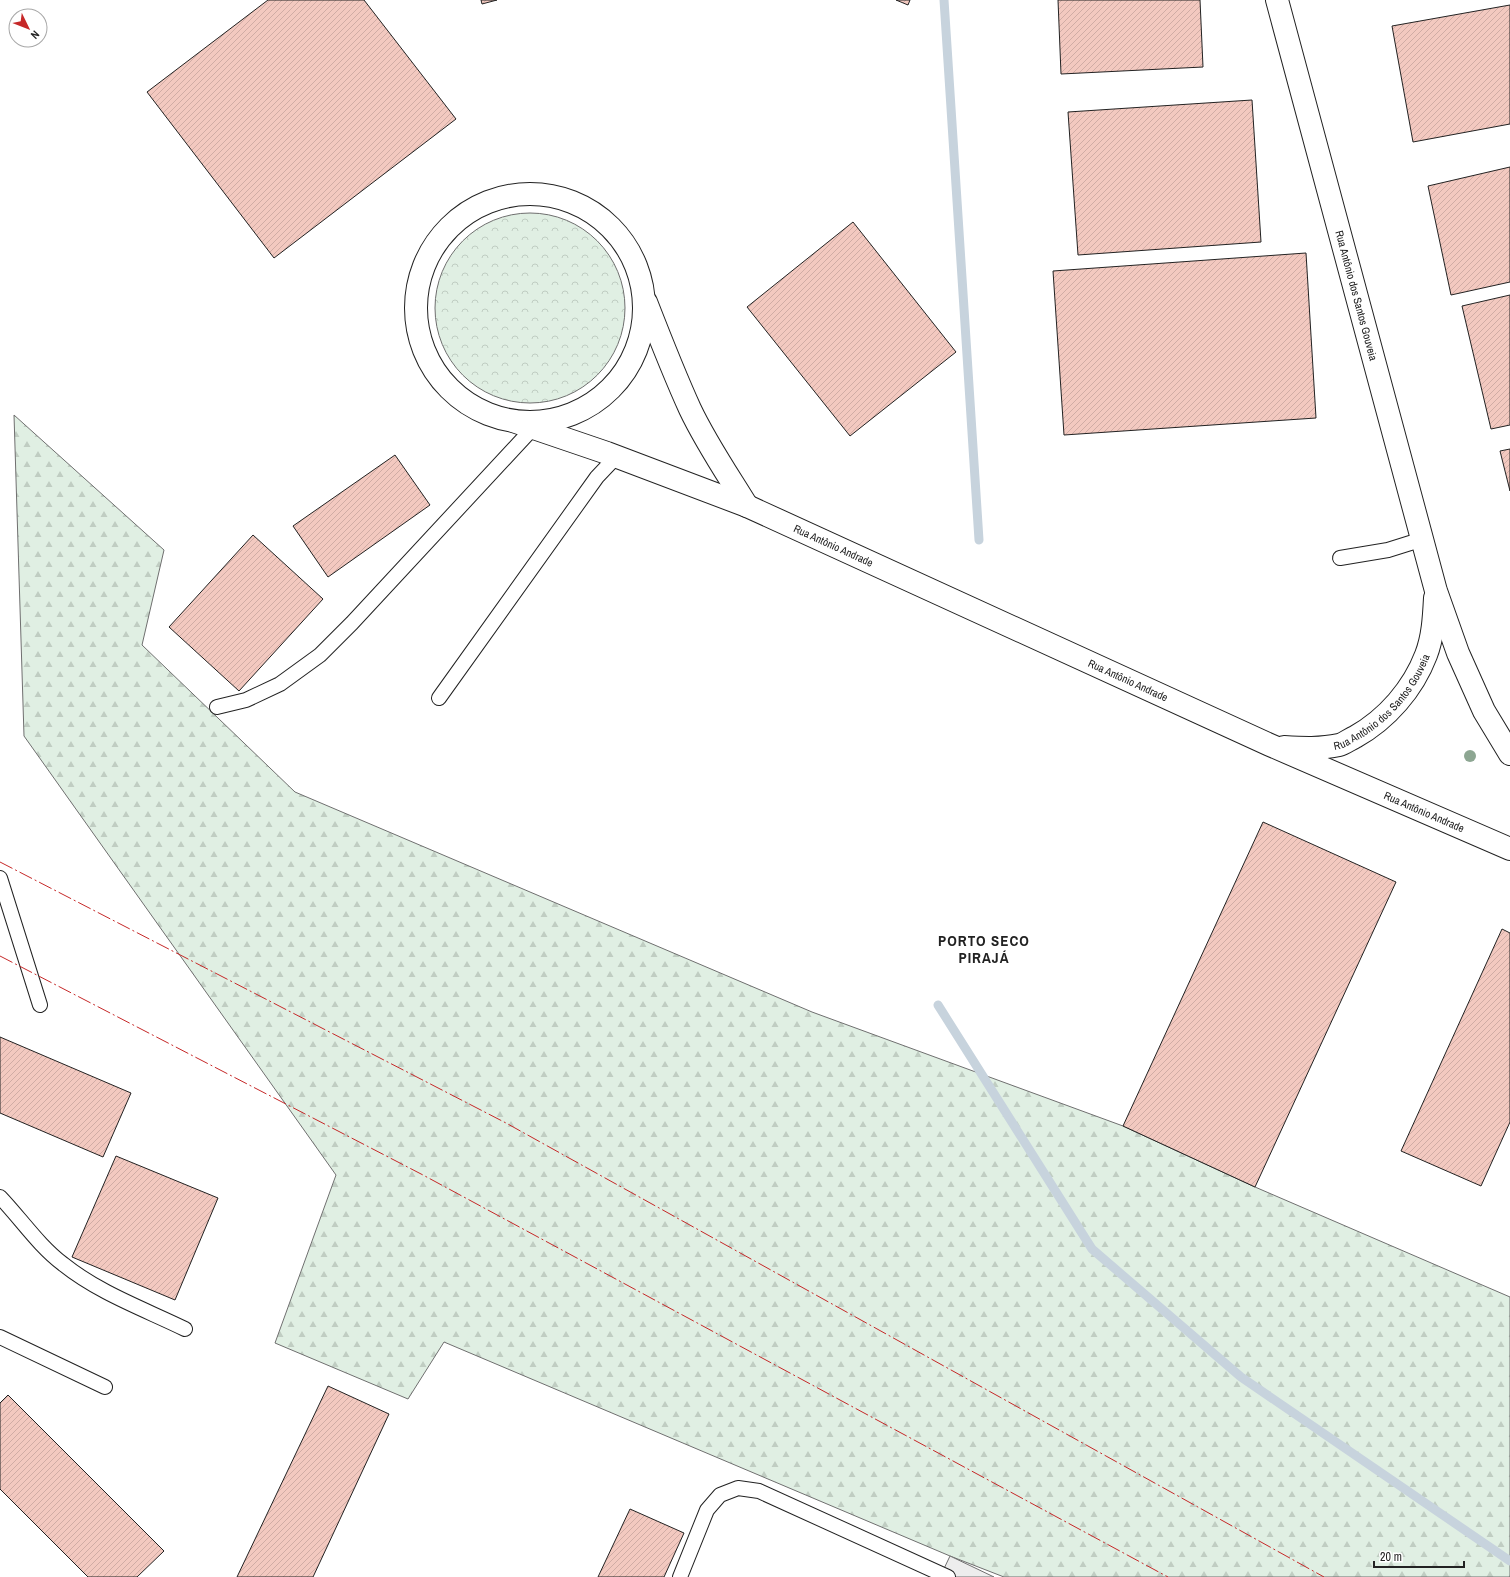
<svg xmlns="http://www.w3.org/2000/svg" width="1510" height="1577" font-family="'Archivo Narrow',sans-serif">
<style>
.forest{fill:url(#forest-firs);stroke:#6f6f6f}
.park{fill:url(#park-crowns);stroke:#6f6f6f}
.parking{fill:#ededed;stroke:#6f6f6f}
.lines{fill:none;stroke-linecap:round;stroke-linejoin:round}
.stream{stroke:#c7d3dd;stroke-width:9}
.building{fill:url(#building-hatch);stroke:#222}
.service-casing{stroke:#222;stroke-width:16}
.tertiary-casing{stroke:#222;stroke-width:24}
.service{stroke:#fff;stroke-width:14}
.tertiary{stroke:#fff;stroke-width:22}
.power{stroke:#c62828;stroke-width:1;stroke-dasharray:14 3 2 3;stroke-linecap:butt}
.tree{fill:#8da692}
.labels{text-anchor:middle;stroke-width:3;stroke-linejoin:round;paint-order:stroke}
.street-label{font-size:11px;fill:#222;stroke:#fff}
.district-label{font-size:15px;font-weight:bold;letter-spacing:1px;fill:#222;stroke:#fff}
</style>
<defs>
<pattern id="forest-firs" width="22" height="20" patternUnits="userSpaceOnUse"><rect width="22" height="20" fill="#e0efe3"/><path d="M5 1l3.5 6h-7zM16 11l3.5 6h-7z" fill="#c0cdc2"/></pattern>
<pattern id="park-crowns" width="20" height="18" patternUnits="userSpaceOnUse"><rect width="20" height="18" fill="#e0efe3"/><path d="M2 6a3 3 0 1 1 6 0M12 15a3 3 0 1 1 6 0" fill="none" stroke="#c0cdc2"/></pattern>
<pattern id="building-hatch" width="6" height="6" patternUnits="userSpaceOnUse"><rect width="6" height="6" fill="#f3c9c0"/><path d="M-1 1l2-2M0 6l6-6M5 7l2-2" fill="none" stroke="#d0aca5"/></pattern>
</defs>
<rect width="100%" height="100%" fill="#fff"/>
<polygon class="forest" points="14,415 164,550 142,645 295,792 812,1012 1123,1126 1255,1187 1510,1297 1510,1577 1004,1577 950,1556 444,1342 408,1399 275,1343 336,1175 24,736"/>
<circle class="park" cx="530" cy="308" r="95"/>
<polygon class="parking" points="950,1556 994,1577 940,1577"/>
<g class="lines">
<g class="stream">
<polyline points="944,0 979,540"/>
<polyline points="938,1005 1092,1249 1241,1377 1510,1561"/>
</g>
</g>
<g class="building">
<polygon points="268,0 364,0 456,119 274,258 147,92"/>
<polygon points="481,0 497,0 482,4"/>
<polygon points="896,0 910,0 908,5"/>
<polygon points="1058,0 1200,0 1203,67 1061,74"/>
<polygon points="1510,5 1510,124 1413,142 1392,26"/>
<polygon points="1252,100 1261,242 1078,255 1068,112"/>
<polygon points="1510,167 1510,282 1451,295 1428,186"/>
<polygon points="853,222 956,352 850,436 747,307"/>
<polygon points="1306,253 1316,418 1064,435 1053,271"/>
<polygon points="1510,295 1510,425 1491,429 1462,306"/>
<polygon points="1510,449 1510,491 1500,451"/>
<polygon points="395,455 430,505 328,577 293,526"/>
<polygon points="253,535 323,599 239,691 169,627"/>
<polygon points="1263,822 1396,882 1255,1187 1123,1126"/>
<polygon points="1502,929 1510,933 1510,1122 1481,1186 1401,1151"/>
<polygon points="0,1037 131,1093 103,1157 0,1113"/>
<polygon points="116,1156 218,1198 175,1300 72,1257"/>
<polygon points="328,1386 389,1414 313,1577 237,1577"/>
<polygon points="8,1395 164,1551 137,1577 88,1577 0,1489 0,1403"/>
<polygon points="630,1509 684,1533 664,1577 598,1577"/>
</g>
<g class="lines">
<defs>
<g id="service">
<polyline points="1340,558 1388,550 1423,539"/>
<polyline points="439,698 597,477 616,457"/>
<polyline points="217,707 246,700 280,684 320,655 352,623 533,428"/>
<polyline points="0,878 40,1005"/>
<path d="M0 1197C21 1219 39 1246 63 1264 99 1293 144 1309 185 1329"/>
<polyline points="0,1337 105,1387"/>
<polyline points="680,1577 707,1510 720,1495 738,1488 759,1491 948,1577"/>
</g>
<g id="tertiary">
<path id="s1" d="M1277 0 1436 591 1458 653 1484 711 1510 754"/>
<circle cx="530" cy="308" r="114"/>
<path d="M646 302C660 338 674 374 690 409 706 443 728 475 747 506"/>
<path id="s2" d="M513 421 607 453 747 506 1270 745 1510 849"/>
<path id="s3" d="M1284 747C1302 748 1321 749 1339 745 1344 744 1350 739 1355 737 1387 719 1413 689 1426 655 1433 637 1434 617 1435 598"/>
</g>
</defs>
<use href="#service" class="service-casing"/>
<use href="#tertiary" class="tertiary-casing"/>
<use href="#service" class="service"/>
<use href="#tertiary" class="tertiary"/>
<g class="power">
<polyline points="0,862 506,1123 1324,1577"/>
<polyline points="0,956 423,1175 1168,1577"/>
</g>
</g>
<circle class="tree" cx="1470" cy="756" r="6"/>
<g class="labels">
<g class="street-label">
<text dy="4" stroke="none"><textPath href="#s1" startOffset="306">Rua Antônio dos Santos Gouveia</textPath></text>
<text dy="4" stroke="none"><textPath href="#s2" startOffset="344">Rua Antônio Andrade</textPath></text>
<text dy="4" stroke="none"><textPath href="#s2" startOffset="668">Rua Antônio Andrade</textPath></text>
<text dy="4" stroke="none"><textPath href="#s3" startOffset="117">Rua Antônio dos Santos Gouveia</textPath></text>
<text dy="4" stroke="none"><textPath href="#s2" startOffset="992">Rua Antônio Andrade</textPath></text>
</g>
<g class="district-label">
<text x="984" y="946">PORTO SECO<tspan x="984" dy="17">PIRAJÁ</tspan></text>
</g>
</g>
<g transform="translate(28 28) rotate(133)"><circle r="19" fill="#ffffff" stroke="#a7a7a7"/>
<path d="M0-3L7 15L0 10L-7 15Z" fill="#c62828"/>
<text y="-6" font-size="11" font-weight="bold" text-anchor="middle" fill="#222222">N</text>
</g>
<path d="M1374 1561v6h90v-6" fill="none" stroke="#222222" stroke-width="2"/>
<text x="1380" y="1561" font-size="12" fill="#222222" stroke="#ffffff" stroke-width="3" paint-order="stroke">20 m</text>
</svg>
